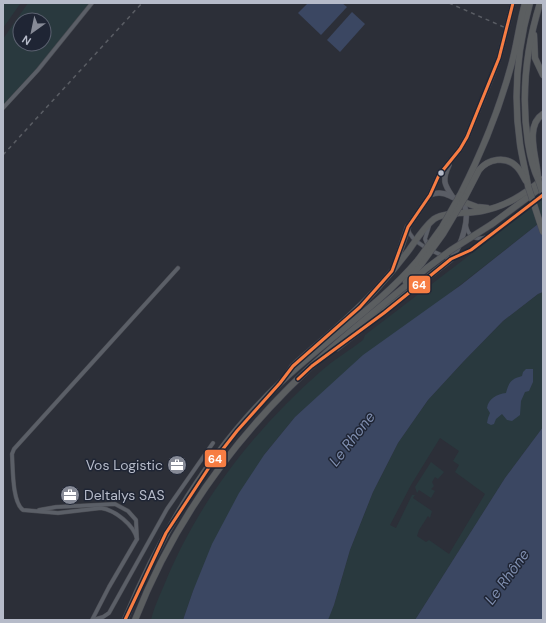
<svg xmlns="http://www.w3.org/2000/svg" width="546" height="623" font-family="'DM Sans',sans-serif">
<style>
.green{fill:#29393e;fill-rule:evenodd}
.water{fill:#3b4762}
.lines{fill:none;stroke-linecap:round;stroke-linejoin:round}
.street-casing{stroke:#4a4c53;stroke-width:4.5}
.secondary-casing{stroke:#4a4c53;stroke-width:6}
.highway-casing{stroke:#494b54;stroke-width:7}
.street{stroke:#5b5f67;stroke-width:3.5}
.secondary{stroke:#5a5d65;stroke-width:5}
.highway{stroke:#5b5e60;stroke-width:6}
.rail{stroke:#5a5d64;stroke-width:1.5;stroke-dasharray:4 4;stroke-linecap:butt}
.highway-bridge-casing{stroke:#494b54;stroke-width:7;stroke-linecap:butt}
.highway-bridge{stroke:#5b5e60;stroke-width:6}
.bus-1-casing{stroke:#1f2534;stroke-width:6}
.bus-1{stroke:#f77d43;stroke-width:3}
.bus-dot{fill:#b6bbc9;stroke:#1f2534;stroke-width:1.5}
.labels{text-anchor:middle;stroke-width:3;stroke-linejoin:round;paint-order:stroke}
.poi-label{font-size:14px;fill:#b6bbc9;stroke:#1f2534;text-anchor:end}
.water-label{font-size:15px;font-style:italic;fill:#7f8eaf;stroke:#1f2534}
.line-badge{stroke:#1f2534;stroke-width:1.5}
.badge-label{font-size:11px;text-anchor:middle;font-weight:bold;fill:#fff}
</style>
<rect width="100%" height="100%" fill="#2c2f38"/>
<g class="green">
<polygon points="3,3 18,3 20,4 3,28"/>
<path d="M28 3H90L46 59 3 105V39ZM20 20H44V44H20Z"/>
<path d="M543 199V220L318 397 295 417 264 455 193 591 183 620H151C154 607 160 595 165 583 198 502 254 430 320 372 333 360 349 351 363 340L365 335Z"/>
<path d="M543 292V427L505 478 415 620H327L334 605 350 550 373 492 398 443 428 400 463 362 503 321 538 294ZM440 438 459 451 453 461 459 465 455 472 485 494 449 554 429 540 426 542 417 536 419 530 428 516 430 518 432 511 413 498 415 495H412L396 528 390 525 411 485Z"/>
<polygon points="431,462 444,472 438,479 435,477 432,482 434,486 431,489 435,491 431,498 419,490 417,493 415,487"/>
</g>
<g class="water">
<polygon points="308,3 342,3 347,7 321,35 298,13"/>
<polygon points="352,12 365,24 340,52 327,40"/>
<polygon points="543,220 543,292 538,294 503,321 463,362 428,400 398,443 373,492 350,550 334,605 328,620 183,620 193,591 212,544 239,493 264,455 295,417 363,355 461,285"/>
<path d="M526 369H533V382L529 391 525 392 521 401 520 415 512 421 507 420 502 414 496 419 494 424 491 425 487 423 488 418 490 413 487 408C488 399 497 394 506 393 509 382 511 379 522 376L523 372Z"/>
<polygon points="543,427 543,620 415,620 505,478"/>
</g>
<g class="lines">
<defs>
<g id="street">
<polyline points="3,108 38,70 92,3"/>
<path d="M466 225C468 237 476 241 487 237"/>
<path d="M408 229C411 244 439 254 451 259L471 250 543 195"/>
<polyline points="428,246 425,239 429,226"/>
<polyline points="39,510 56,507 115,504 128,511 136,520 137,539 109,587 92,620"/>
<path d="M137 539C134 525 115 510 101 508L58 513 23 510C12 502 13 468 12 454L14 449 178 268"/>
<polyline points="93,620 103,617 109,613 167,509 213,443"/>
</g>
<g id="secondary">
<path d="M449 165C442 180 444 184 452 196"/>
<path d="M430 195C437 192 443 192 450 196 453 198 459 199 461 201 474 213 460 248 451 259"/>
<polyline points="408,227 430,195 439,175 460,149 467,137 492,76 499,58 513,3"/>
</g>
<g id="highway">
<polyline points="534,35 535,58 543,75"/>
<path d="M538 177C537 159 524 126 543 114"/>
<path d="M538 179C532 167 530 155 528 143 521 96 526 48 540 3"/>
<path d="M528 186C526 172 522 158 520 144 513 96 517 49 530 3"/>
<path d="M460 195C481 154 499 110 511 66 517 45 519 24 525 3"/>
<path d="M465 197 479 170C488 159 506 155 517 167 521 171 523 176 526 181"/>
<polyline points="461,201 477,207 487,208"/>
<polyline points="492,224 543,186"/>
<polyline points="395,265 408,227"/>
<polyline points="406,282 422,263"/>
<polyline points="337,348 451,259"/>
<path d="M289 372 293 366C322 340 354 315 380 285 390 274 400 262 409 250 416 240 424 227 434 219 447 211 467 214 482 211 507 206 523 195 543 179"/>
<path d="M125 620C161 533 211 449 280 383 325 340 378 307 418 260"/>
<path d="M135 620C176 515 243 426 327 352 359 323 394 296 427 268"/>
</g>
</defs>
<use href="#street" class="street-casing"/>
<use href="#secondary" class="secondary-casing"/>
<use href="#highway" class="highway-casing"/>
<use href="#street" class="street"/>
<use href="#secondary" class="secondary"/>
<use href="#highway" class="highway"/>
<g class="rail">
<polyline points="449,3 506,28"/>
<polyline points="3,155 142,3"/>
</g>
<defs>
<g id="highway-bridge">
<polyline points="538,179 543,194"/>
<polyline points="528,186 543,232"/>
<polyline points="418,260 442,227 460,195"/>
<polyline points="422,263 443,234 465,197"/>
<polyline points="427,268 451,250 492,224"/>
</g>
</defs>
<use href="#highway-bridge" class="highway-bridge-casing"/>
<use href="#highway-bridge" class="highway-bridge"/>
<defs>
<g id="bus-1">
<polyline points="298,379 312,366 384,313 451,259 471,250 543,195"/>
<polyline points="125,620 166,533 212,463 237,431 280,383 293,366 360,307 392,271 408,227 430,195 439,175 460,149 467,137 499,58 513,3"/>
</g>
</defs>
<use href="#bus-1" class="bus-1-casing"/>
<use href="#bus-1" class="bus-1"/>
</g>
<defs>
<symbol id="office-disc" viewBox="-11 -11 22 22"><circle r="9.5" fill="#868a96" stroke="#1f2534"/><path d="M-6-3h4V-5.5h4V-3h4V5H-6ZM-1-4.5V-3h2v-1.5ZM-6 0V1H6V0Z" fill="#fff"/></symbol>
</defs>
<g fill-rule="evenodd">
<use href="#office-disc" x="166" y="454" width="22" height="22"/>
<use href="#office-disc" x="59" y="484" width="22" height="22"/>
</g>
<circle class="bus-dot" cx="441" cy="173" r="3.5"/>
<g class="labels">
<g class="poi-label">
<text x="163" y="470">Vos Logistic</text>
<text x="84" y="500" text-anchor="start">Deltalys SAS</text>
</g>
<g class="water-label">
<text transform="translate(352 439) rotate(-52)" y="5">Le Rhone</text>
<text transform="translate(507 577) rotate(-54)" y="5">Le Rhône</text>
</g>
</g>
<g class="line-badge">
<rect x="408" y="275" width="23" height="19" rx="4" fill="#f77d43"/>
<rect x="204" y="449" width="23" height="19" rx="4" fill="#f77d43"/>
</g>
<g class="badge-label">
<text x="419" y="289">64</text>
<text x="215" y="463">64</text>
</g>
<rect width="546" height="623" fill="none" stroke="#b6bbc9" stroke-width="8"/>
<g transform="translate(32 32) rotate(213)"><circle r="19" fill="#1f2534" stroke="#5b6170"/>
<path d="M0-3L7 15L0 10L-7 15Z" fill="#868a96"/>
<text y="-6" font-size="11" font-weight="bold" text-anchor="middle" fill="#b6bbc9">N</text>
</g>
</svg>
